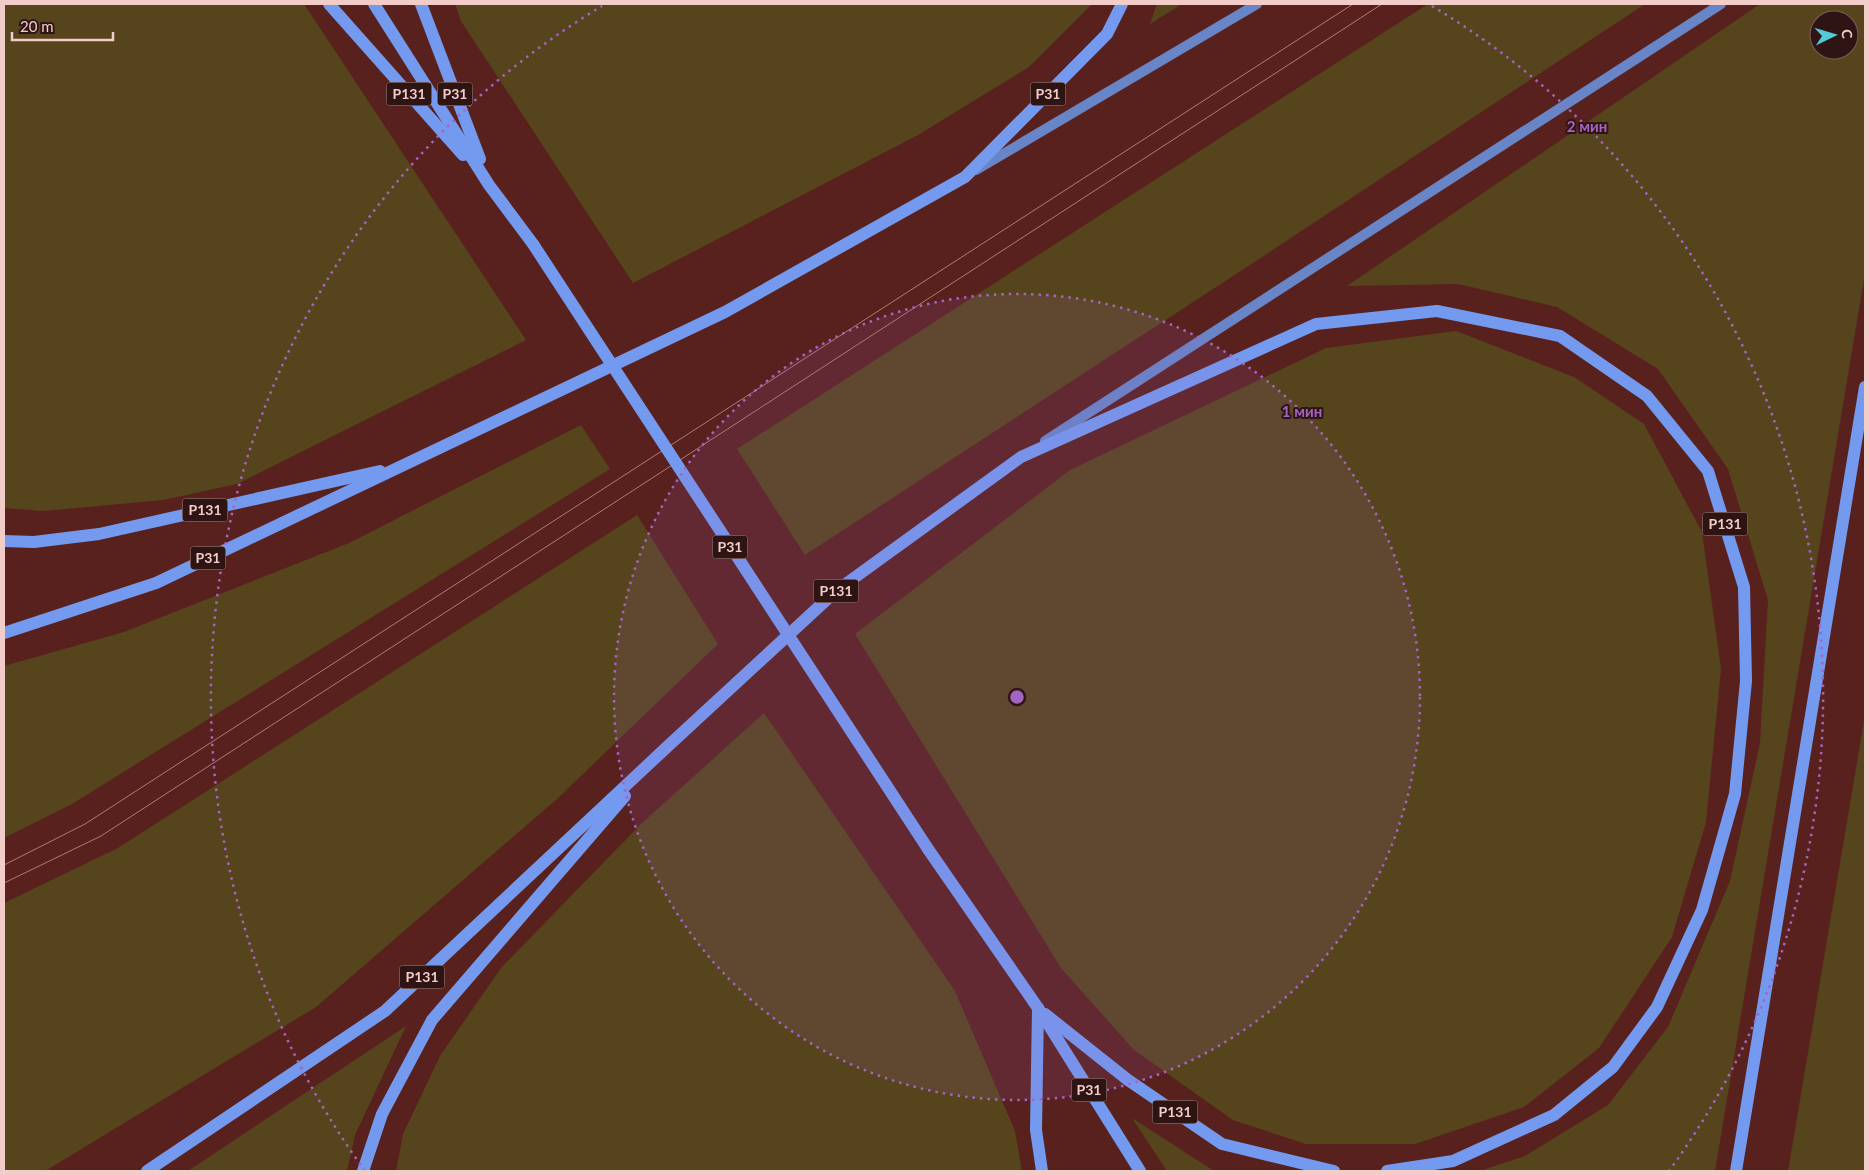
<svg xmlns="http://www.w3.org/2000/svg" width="1869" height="1175" font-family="Lato,sans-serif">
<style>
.green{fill:#56441c;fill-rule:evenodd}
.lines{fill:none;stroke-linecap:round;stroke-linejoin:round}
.secondary{stroke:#6785c7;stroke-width:10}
.primary{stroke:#749aef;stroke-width:12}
.tram{stroke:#aa7c78;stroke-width:1}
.primary-bridge{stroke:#749aef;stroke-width:12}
.ring{fill:none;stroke:#a464c2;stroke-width:2.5;stroke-dasharray:2.5 5}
.labels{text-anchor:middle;stroke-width:4;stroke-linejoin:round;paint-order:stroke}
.shield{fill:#2e1413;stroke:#b69592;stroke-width:1}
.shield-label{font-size:14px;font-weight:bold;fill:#f1ccc8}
.centre{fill:#a464c2;stroke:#2e1413;stroke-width:2.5}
.ring-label{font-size:15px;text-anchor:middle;font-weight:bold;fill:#a464c2;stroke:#2e1413;stroke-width:4;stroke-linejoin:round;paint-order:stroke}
</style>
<rect width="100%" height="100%" fill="#59211e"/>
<g class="green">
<polygon points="4,4 304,4 526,340 237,484 163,500 44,511 4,508"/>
<polygon points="455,4 1092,4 1029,67 918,135 633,283 461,21"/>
<polygon points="1157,4 1182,4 1150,24"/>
<polygon points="1428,4 1645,4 1256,261 805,555 737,449"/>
<path d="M1760 4H1865V273L1715 1171H1480L1525 1156 1608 1105 1668 1027 1730 881 1760 743 1768 600 1728 469 1658 369 1557 307 1458 284 1347 286ZM1819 20H1849V50H1819Z"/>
<polygon points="1456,331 1574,377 1644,424 1702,532 1721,669 1706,822 1672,937 1599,1048 1524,1107 1415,1144 1306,1144 1233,1120 1134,1050 1061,968 855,634 1070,470 1326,348"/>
<polygon points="581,425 610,469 72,804 4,838 4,666 124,632 349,543"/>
<polygon points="637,515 718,644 557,799 316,1007 45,1171 4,1171 4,903 118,848"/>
<polygon points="764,713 955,991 1015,1131 1022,1171 396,1171 403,1134 440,1056 501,968 642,823"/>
<polygon points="1865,715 1865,1171 1788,1171"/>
<polygon points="406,1026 355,1135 347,1171 188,1171"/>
<polygon points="1132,1118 1214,1171 1167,1171"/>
</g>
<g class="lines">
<g class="secondary">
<polyline points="976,170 1257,4"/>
<polyline points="1045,441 1721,4"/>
</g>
<g class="primary">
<polyline points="329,4 463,155"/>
<polyline points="374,4 489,185 533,244"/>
<polyline points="421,4 480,159"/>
<polyline points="4,541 34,542 99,534 380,471"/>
<polyline points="4,633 156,583 725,312 965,177 1107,34 1122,4"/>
<polyline points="928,849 1038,1008 1140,1171"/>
<polyline points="1038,1008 1036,1130 1042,1171"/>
<polyline points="1045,1014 1128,1080 1222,1144 1334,1171"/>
<polyline points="147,1171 385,1011 668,746 836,591 1021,457 1316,324 1437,311 1560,336 1647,396 1708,471 1744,587 1746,681 1735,794 1702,910 1657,1007 1613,1067 1554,1115 1453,1161 1387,1171"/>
<polyline points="363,1171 382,1114 432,1020 625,796"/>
<polyline points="1736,1171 1865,387"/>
</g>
<g class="tram">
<polyline points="4,865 85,824 1353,4"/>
<polyline points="4,883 101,836 1382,4"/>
</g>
<polyline class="primary-bridge" points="533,244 928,849"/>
</g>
<circle cx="1017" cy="697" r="403" fill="#a464c2" fill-opacity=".12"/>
<g class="ring">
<circle cx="1017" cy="697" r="403"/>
<path d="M365 1171A806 806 0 0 1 602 6M1432 6A806 806 0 0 1 1669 1171"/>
</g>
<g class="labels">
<g class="shield">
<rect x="386.5" y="82.5" width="45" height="23" rx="4"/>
<rect x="437.5" y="82.5" width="35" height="23" rx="4"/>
<rect x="1030.5" y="82.5" width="35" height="23" rx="4"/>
<rect x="182.5" y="498.5" width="45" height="23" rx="4"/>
<rect x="1702.5" y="512.5" width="45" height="23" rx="4"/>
<rect x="712.5" y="535.5" width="35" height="23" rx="4"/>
<rect x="190.5" y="546.5" width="35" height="23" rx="4"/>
<rect x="813.5" y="579.5" width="45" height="23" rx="4"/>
<rect x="399.5" y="965.5" width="45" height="23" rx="4"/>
<rect x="1071.5" y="1078.5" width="35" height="23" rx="4"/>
<rect x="1152.5" y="1100.5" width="45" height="23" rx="4"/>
</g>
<g class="shield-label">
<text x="409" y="99">Р131</text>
<text x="455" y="99">Р31</text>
<text x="1048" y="99">Р31</text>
<text x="205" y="515">Р131</text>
<text x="1725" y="529">Р131</text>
<text x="730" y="552">Р31</text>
<text x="208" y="563">Р31</text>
<text x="836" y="596">Р131</text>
<text x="422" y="982">Р131</text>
<text x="1089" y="1095">Р31</text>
<text x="1175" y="1117">Р131</text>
</g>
</g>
<circle cx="1017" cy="697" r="8" class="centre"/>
<g class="ring-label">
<text x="1587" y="132">2 мин</text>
<text x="1302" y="417">1 мин</text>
</g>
<rect width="1869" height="1175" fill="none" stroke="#f1ccc8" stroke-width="10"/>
<g transform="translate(1834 35) rotate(85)"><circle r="24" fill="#2e1413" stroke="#7c5e5b"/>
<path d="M0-4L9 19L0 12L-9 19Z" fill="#52cbd8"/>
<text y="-8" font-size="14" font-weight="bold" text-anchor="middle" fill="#f1ccc8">С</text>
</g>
<path d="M12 32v8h101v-8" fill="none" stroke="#f1ccc8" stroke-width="2.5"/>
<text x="20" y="32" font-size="15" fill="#f1ccc8" stroke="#2e1413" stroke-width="4" paint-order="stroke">20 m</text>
</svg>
